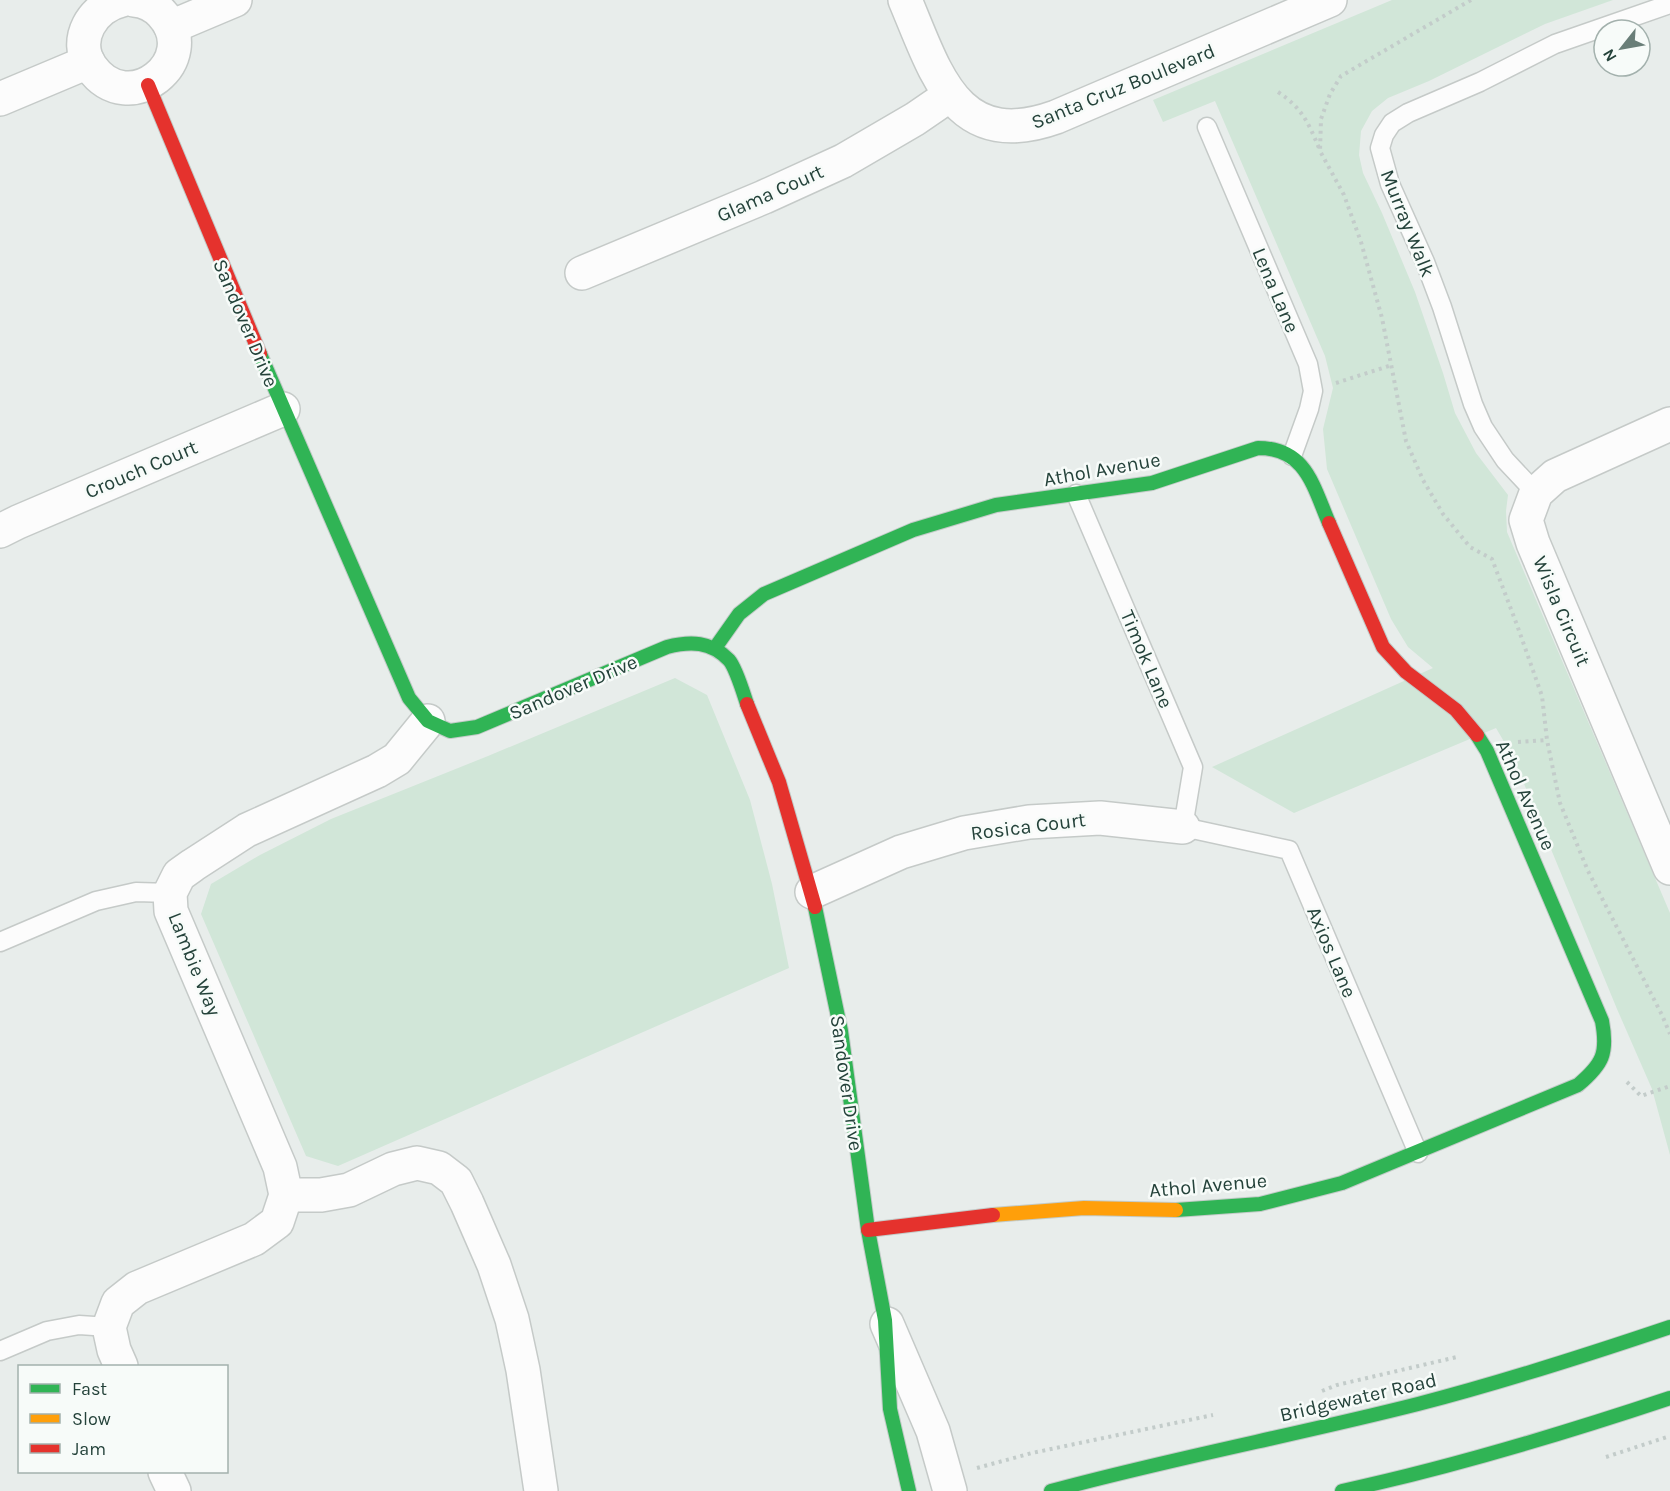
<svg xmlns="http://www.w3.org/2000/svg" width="1670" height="1491" font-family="Karla,sans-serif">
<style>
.green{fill:#d1e6d8}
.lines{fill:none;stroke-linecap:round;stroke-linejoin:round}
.lane-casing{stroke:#c5cac8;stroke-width:21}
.street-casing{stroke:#c5cac8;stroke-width:36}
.fast-casing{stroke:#c3cbc8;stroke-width:16}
.slow-casing{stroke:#c3cbc8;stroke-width:16}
.jam-casing{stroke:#c3cbc8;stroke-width:16}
.path{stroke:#c3ccca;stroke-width:4;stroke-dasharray:3 4.5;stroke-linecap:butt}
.lane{stroke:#fcfcfc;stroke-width:18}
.street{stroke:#fcfcfc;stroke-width:33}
.fast{stroke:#30b455;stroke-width:14}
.slow{stroke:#ff9f0a;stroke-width:14}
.jam{stroke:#e5322d;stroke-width:14}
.labels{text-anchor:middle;stroke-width:5;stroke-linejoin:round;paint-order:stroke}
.street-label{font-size:20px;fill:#24423a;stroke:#f7fbf9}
</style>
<rect width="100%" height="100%" fill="#e8edeb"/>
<g class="green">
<polygon points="1392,0 1613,0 1545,24 1429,81 1388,98 1372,111 1361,131 1359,155 1363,173 1382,213 1415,292 1443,373 1455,413 1476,453 1508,495 1506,511 1507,532 1670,913 1670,1155 1652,1089 1617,1009 1513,757 1496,728 1294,813 1212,767 1433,668 1408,647 1391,619 1327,469 1323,429 1333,388 1325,356 1215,101 1163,122 1153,100"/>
<polygon points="675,678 707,695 750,800 772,884 789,968 338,1166 306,1156 201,914 211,884 260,855 331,819 488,756"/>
</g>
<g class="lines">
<defs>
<g id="lane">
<polyline points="1207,127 1308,364 1313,391 1309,409 1292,456"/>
<polyline points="1536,493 1505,460 1483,427 1473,404 1442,307 1425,262 1390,184 1380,148 1384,135 1392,123 1408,113 1480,82 1555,44 1670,4"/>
<polyline points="1076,494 1193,767 1183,827 1289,850 1418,1153"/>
<polyline points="0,942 96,901 136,892 170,893"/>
<polyline points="0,1351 47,1331 79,1325 109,1327"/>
</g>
<g id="street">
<path d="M122 0C93 6 72 40 91 67 129 121 204 59 162 14 155 6 146 1 134 0"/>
<path d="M905 0C936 73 956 153 1056 117L1330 0"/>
<polyline points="171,27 235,0"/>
<polyline points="0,99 88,62"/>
<polyline points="582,273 764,197 843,161 915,119 950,95"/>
<polyline points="1670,424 1555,476 1536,493 1526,520 1533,543 1670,868"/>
<polyline points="0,531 18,522 283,409"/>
<polyline points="812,892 901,852 964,833 1029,822 1100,818 1183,827"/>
<polyline points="286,1195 321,1195 349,1190 393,1169 417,1163 439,1168 456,1181 467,1203 494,1265 512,1319 523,1370 541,1491"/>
<polyline points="887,1324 933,1431 950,1491"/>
<polyline points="121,1366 114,1350 109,1327 118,1303 137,1288 254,1239 277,1222 286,1195 280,1167 171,911 170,893 179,875 193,865 247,830 377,771 397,759 428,721"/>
<polyline points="165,1472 174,1491"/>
</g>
<g id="fast">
<path d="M260 354 409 698 428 721 450 731 477 727 667 647C690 641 711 641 729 660 736 668 743 692 747 704"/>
<path d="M715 648 739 614 764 594 913 530 996 505 1152 483 1258 448C1306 448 1313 486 1329 523"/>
<polyline points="815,907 841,1031 868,1230 885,1320 890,1409 909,1491"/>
<path d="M1176 1210 1260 1204 1342 1183 1578 1085C1603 1064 1608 1053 1602 1021L1487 751 1477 735"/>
<path d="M1051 1491C1172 1458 1296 1435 1418 1404 1503 1382 1587 1355 1670 1327"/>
<path d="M1342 1491C1453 1467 1562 1434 1670 1398"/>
</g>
<polyline id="slow" points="993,1215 1084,1208 1176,1210"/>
<g id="jam">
<polyline points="148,85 260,354"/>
<polyline points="1329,523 1383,647 1406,672 1456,710 1477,735"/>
<polyline points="747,704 779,782 815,907"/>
<polyline points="868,1230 993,1215"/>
</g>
</defs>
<use href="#lane" class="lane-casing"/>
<use href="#street" class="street-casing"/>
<use href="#fast" class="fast-casing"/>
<use href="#slow" class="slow-casing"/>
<use href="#jam" class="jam-casing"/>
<g class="path">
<polyline points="1471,0 1341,76 1330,94 1321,119 1320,151 1344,195 1361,242 1382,318 1406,441 1423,480 1443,514 1470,547 1492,559 1517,625 1542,696 1547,740 1560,803 1588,871 1662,1015 1670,1034"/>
<path d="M1278 92C1302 108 1308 122 1319 148"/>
<polyline points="1336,383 1392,365"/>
<polyline points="1518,742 1547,740"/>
<polyline points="1627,1082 1641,1096 1670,1086"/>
<polyline points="1322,1391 1337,1385 1457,1357"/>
<polyline points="1606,1457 1670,1436"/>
<polyline points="977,1468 1032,1453 1213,1415"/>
</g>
<use href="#lane" class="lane"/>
<use href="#street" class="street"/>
<use href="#fast" class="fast"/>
<use href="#slow" class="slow"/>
<use href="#jam" class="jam"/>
</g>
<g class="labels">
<g class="street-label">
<text transform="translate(1123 86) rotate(-22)" y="7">Santa Cruz Boulevard</text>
<text transform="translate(770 193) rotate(-24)" y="7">Glama Court</text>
<text transform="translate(1408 223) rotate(68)" y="7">Murray Walk</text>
<text transform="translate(1276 290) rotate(67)" y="7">Lena Lane</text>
<text transform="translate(246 323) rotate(67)" y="7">Sandover Drive</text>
<text transform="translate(141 469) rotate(-23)" y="7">Crouch Court</text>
<text transform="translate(1102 469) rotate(-10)" y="7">Athol Avenue</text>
<text transform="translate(1562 611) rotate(67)" y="7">Wisla Circuit</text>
<text transform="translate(1147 659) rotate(67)" y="7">Timok Lane</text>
<text transform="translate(573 687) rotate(-23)" y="7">Sandover Drive</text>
<text transform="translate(1526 795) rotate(66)" y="7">Athol Avenue</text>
<text transform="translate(1028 826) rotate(-7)" y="7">Rosica Court</text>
<text transform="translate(1332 952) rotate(67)" y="7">Axios Lane</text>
<text transform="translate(195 964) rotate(68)" y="7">Lambie Way</text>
<text transform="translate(847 1083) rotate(82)" y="7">Sandover Drive</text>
<text transform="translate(1208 1185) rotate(-5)" y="7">Athol Avenue</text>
<text transform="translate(1358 1397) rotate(-13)" y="7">Bridgewater Road</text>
</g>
</g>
<rect x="18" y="1365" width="210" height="108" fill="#f7fbf9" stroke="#a3b1ad" stroke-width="1.5"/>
<rect x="30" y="1384" width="30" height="9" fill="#30b455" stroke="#a3b1ad" stroke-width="1.5"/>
<text x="72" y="1395" font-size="18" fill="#24423a">Fast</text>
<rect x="30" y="1414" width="30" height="9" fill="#ff9f0a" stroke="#a3b1ad" stroke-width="1.5"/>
<text x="72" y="1425" font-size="18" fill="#24423a">Slow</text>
<rect x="30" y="1444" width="30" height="9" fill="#e5322d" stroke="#a3b1ad" stroke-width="1.5"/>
<text x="72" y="1455" font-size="18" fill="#24423a">Jam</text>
<g transform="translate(1622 48) rotate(239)"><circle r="28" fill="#f7fbf9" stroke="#a3b1ad" stroke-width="1.5"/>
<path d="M0-4.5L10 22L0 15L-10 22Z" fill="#697e78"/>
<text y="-9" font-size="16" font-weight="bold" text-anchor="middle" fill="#24423a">N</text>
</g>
</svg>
